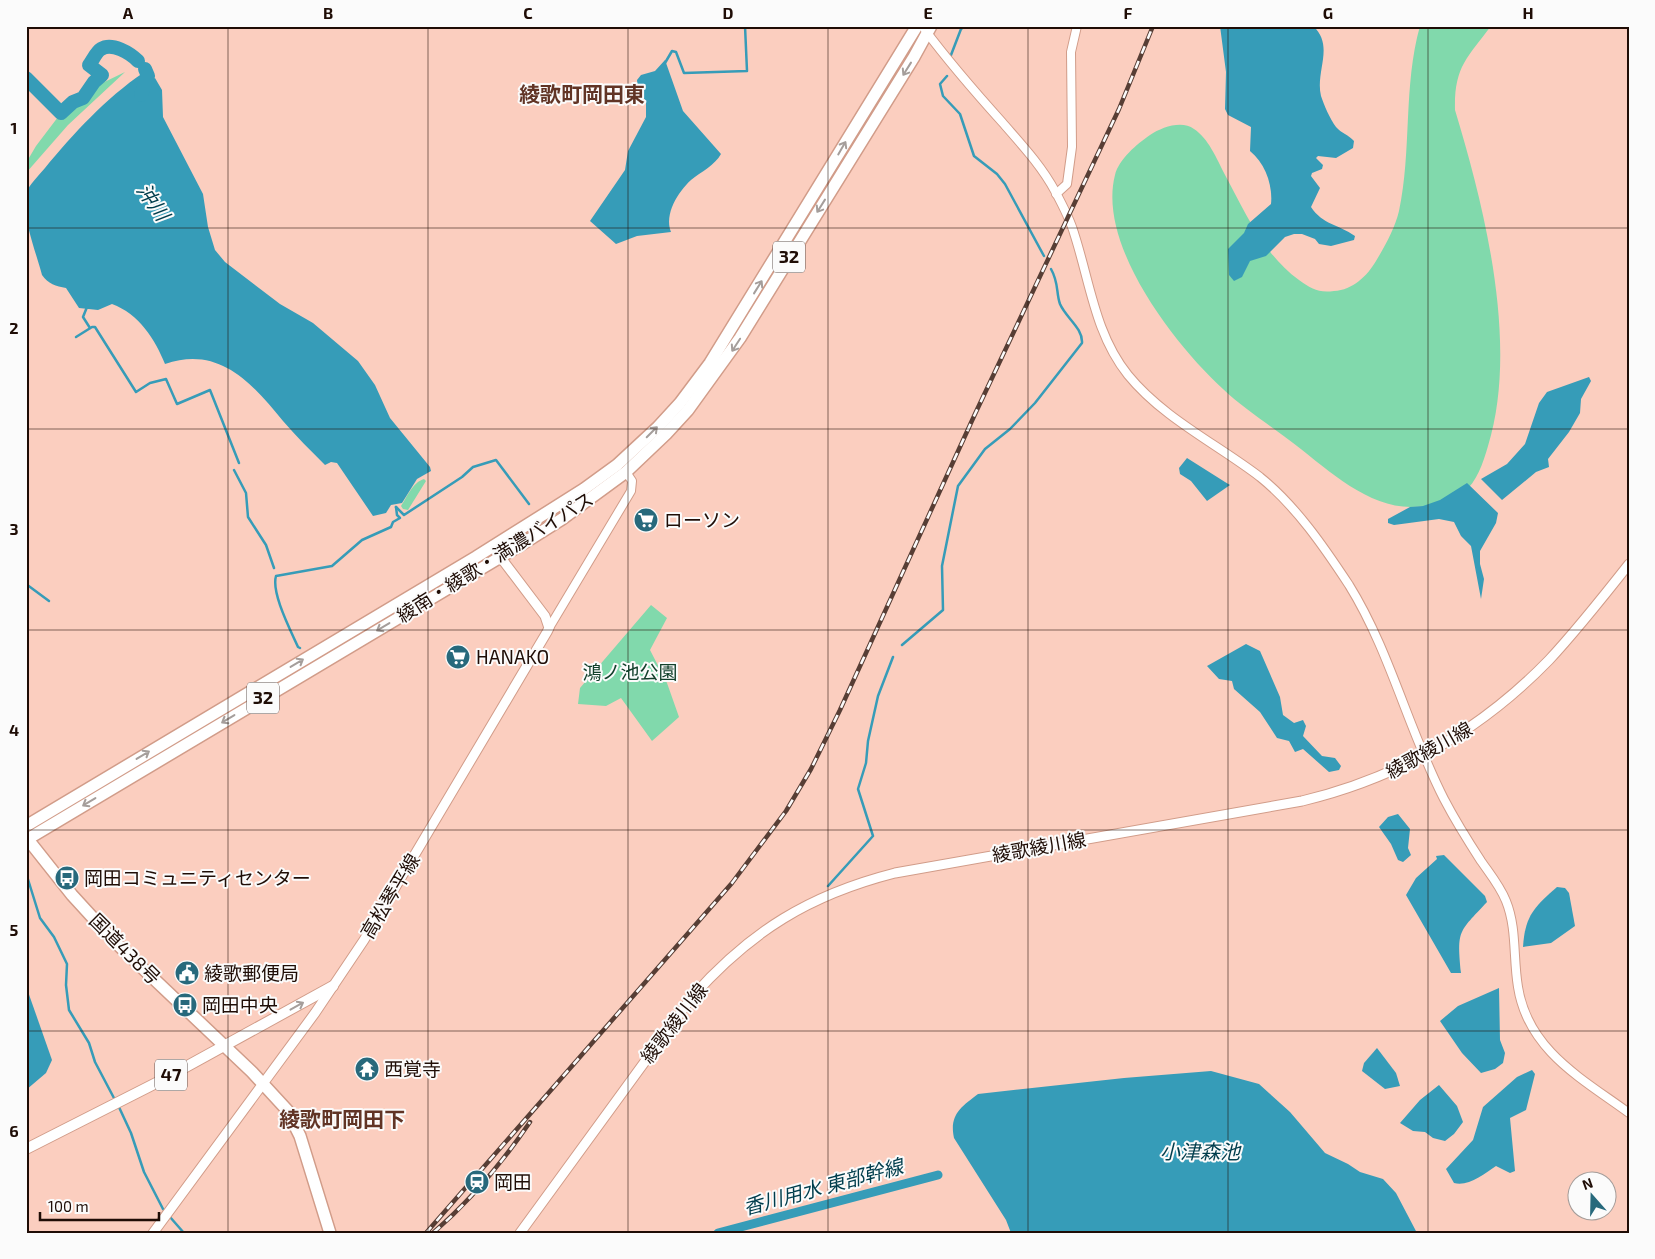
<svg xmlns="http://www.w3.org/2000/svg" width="1655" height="1259" font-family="'Exo 2','Noto Sans JP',sans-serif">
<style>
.green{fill:#81d9ac}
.water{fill:#369cb8}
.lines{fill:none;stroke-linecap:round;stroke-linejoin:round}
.stream{stroke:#369cb8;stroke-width:2.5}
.canal{stroke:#369cb8;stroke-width:9}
.river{stroke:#369cb8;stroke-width:14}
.tertiary-casing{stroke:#d19c89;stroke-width:10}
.secondary-casing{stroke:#d19c89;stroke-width:11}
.primary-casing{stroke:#d19c89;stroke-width:12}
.trunk-casing{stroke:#d19c89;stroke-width:14}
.tertiary{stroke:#fff;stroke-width:8}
.secondary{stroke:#fff;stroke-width:9}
.primary{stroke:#fff;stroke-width:10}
.trunk{stroke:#fff;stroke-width:11}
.rail-casing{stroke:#573e35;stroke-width:4.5}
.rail{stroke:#fbfbfb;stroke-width:2.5;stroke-dasharray:8;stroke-linecap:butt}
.oneway{stroke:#a59e9b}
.grid{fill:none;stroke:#1f0d06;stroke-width:1;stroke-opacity:0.55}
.labels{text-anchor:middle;stroke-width:4;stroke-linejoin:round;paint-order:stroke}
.shield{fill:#fbfbfb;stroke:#615450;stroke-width:1}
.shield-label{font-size:18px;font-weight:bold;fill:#1f0d06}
.poi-label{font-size:19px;fill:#1f0d06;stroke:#fbfbfb;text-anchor:start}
.street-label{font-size:19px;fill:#1f0d06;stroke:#fbfbfb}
.park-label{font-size:19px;fill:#12402b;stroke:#fbfbfb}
.water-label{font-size:20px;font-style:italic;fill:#003d4c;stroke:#fbfbfb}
.quarter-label{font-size:21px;font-weight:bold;fill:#613425;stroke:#fbfbfb}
.neatline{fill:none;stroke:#1f0d06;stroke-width:2}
.grid-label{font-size:16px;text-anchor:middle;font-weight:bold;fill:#1f0d06}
</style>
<rect width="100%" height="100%" fill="#fbcebf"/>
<g class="green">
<path d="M1420 26H1491C1467 58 1454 67 1455 110 1485 209 1519 345 1488 446 1483 463 1477 482 1463 493 1449 504 1429 507 1411 507 1368 507 1329 471 1297 446 1273 427 1245 410 1223 389 1175 345 1097 245 1115 175 1119 159 1137 144 1150 135 1162 127 1182 120 1194 129 1208 138 1217 159 1224 173 1245 212 1263 254 1299 280 1312 289 1318 293 1334 291 1353 290 1367 276 1376 261 1385 246 1395 228 1399 211 1412 151 1403 86 1420 26Z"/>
<polygon points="125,72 68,125 26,173 26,163 36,146 58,117 74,104 84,99 92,88"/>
<path d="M424 479 426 481 408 510 403 509 401 506C407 497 413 482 424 479Z"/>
<polygon points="651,605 667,618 650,650 667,683 679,717 652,741 621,698 606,706 578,704 580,688"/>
</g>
<g class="water">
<path d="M1220 26H1313C1335 46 1315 71 1321 96 1324 105 1330 119 1336 127 1341 133 1349 135 1354 141L1353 148 1336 158 1318 156 1316 158 1323 165 1322 169 1312 173 1311 176 1320 188 1311 207C1323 225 1338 224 1355 236L1354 240 1331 246 1319 244 1315 239 1302 234H1294L1285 237 1266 256 1250 261 1242 277 1234 281 1229 275 1228 249 1244 233 1248 224 1271 204C1273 185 1265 163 1250 151L1251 127 1228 115 1225 109 1226 72Z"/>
<path d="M665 60 683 111 721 154C715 165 701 172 691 180 678 192 664 214 671 232L637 236 616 244 590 221 625 170 628 151 646 117V101L638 91 637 80 641 75 655 71Z"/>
<path d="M143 73 149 81 155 78 162 90 163 117 203 194 208 227 215 250 225 262 280 304 313 323 358 361 375 385 390 418 430 467 431 471 417 479 402 503 391 505 386 513 373 516 337 463 331 462 325 465C311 451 296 436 283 421 252 383 219 345 165 364 155 339 139 314 112 304L98 310 79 308 66 288C56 286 48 284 42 275 37 255 20 212 26 193 29 185 39 175 45 168 73 134 106 98 143 73Z"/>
<polygon points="1589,377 1591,381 1581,399 1580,413 1569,432 1548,459 1549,467 1536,472 1502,500 1481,479 1507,464 1525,444 1539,403 1547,392"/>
<polygon points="1187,458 1225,482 1230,485 1207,501 1191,481 1180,474 1179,468"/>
<polygon points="1467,483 1498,513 1496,523 1480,551 1480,564 1484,579 1481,599 1471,546 1461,536 1454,522 1439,519 1394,525 1388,523 1388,519 1410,507 1423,506 1440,500"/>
<polygon points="1246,644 1260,651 1280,697 1283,715 1294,723 1303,720 1306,726 1303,736 1322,756 1335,758 1341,766 1339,770 1329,772 1303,749 1295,752 1289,741 1277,738 1260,712 1234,689 1232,681 1219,679 1207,666"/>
<polygon points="1398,814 1410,829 1408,848 1411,855 1403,862 1398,860 1391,844 1379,827 1388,817"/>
<path d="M1444 855 1485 896 1487 902C1458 933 1457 930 1461 973H1451L1406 895 1416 878 1437 859 1436 856Z"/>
<path d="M1557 887 1565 888 1569 893 1575 926 1551 943 1523 947C1525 916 1534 907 1557 887Z"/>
<polygon points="26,986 52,1060 46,1073 26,1090"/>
<polygon points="1499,988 1500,1040 1505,1053 1503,1063 1495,1069 1481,1073 1462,1053 1440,1021 1458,1006"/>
<polygon points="1377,1048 1396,1073 1400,1086 1385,1089 1362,1071 1364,1063"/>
<path d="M1532 1070 1535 1074 1526 1110 1510 1118 1515 1171 1510 1173 1496 1166C1484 1174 1468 1187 1454 1183L1446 1169 1473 1140 1483 1107 1517 1077Z"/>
<path d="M1211 1071 1259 1084 1290 1112 1325 1153 1348 1164 1360 1172 1383 1179 1396 1193 1417 1233H1011L1006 1220 954 1138C949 1115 961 1107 978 1094L1124 1078Z"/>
<polygon points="1439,1085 1457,1106 1463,1122 1454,1134 1445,1141 1433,1138 1425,1132 1413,1131 1400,1123 1420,1100"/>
</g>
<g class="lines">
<g class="stream">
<polyline points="951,55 961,29 965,26"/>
<polyline points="665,63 672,51 676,52 684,73 747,71 745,26"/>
<polyline points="947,76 940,84 943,96 960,114 974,156 997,174 1005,184 1044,256"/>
<polyline points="87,307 83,317 90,328"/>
<polyline points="76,337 92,327 95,327 136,392 150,383 166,379 177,404 210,390 239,463"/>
<polyline points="234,470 246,493 248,517 266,545 274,568"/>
<polyline points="396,507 404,515 462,477 473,467 496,460 529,504"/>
<polyline points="26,584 49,601"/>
<path d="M902 645 943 610 942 566 958 486 985 449 1010 429 1035 403 1082 343C1083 328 1066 318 1060 304 1056 293 1059 283 1051 269"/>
<path d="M300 648 298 647C291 631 271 593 276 576L332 566 362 540 391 527 393 522 400 518 397 515 396 507"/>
<polyline points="26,873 40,918 54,937 67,964 66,985 69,1010 89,1043 95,1062 115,1100"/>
<polyline points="828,886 873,836 858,789 866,763 868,741 878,696 893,657"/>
<polyline points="118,1105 131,1133 144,1172 163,1209 184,1233"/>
</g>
<polyline class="canal" points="718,1233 938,1175"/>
<g class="river">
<path d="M26 78 61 113 73 102 83 98 94 82 102 75 89 65C93 60 96 52 101 49 112 42 130 53 138 61"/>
<polyline points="141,95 148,76 145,69"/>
</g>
<defs>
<g id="tertiary">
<path d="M925 30C949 62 975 92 1002 122 1021 144 1041 165 1055 191 1062 204 1070 219 1074 233 1090 282 1095 334 1128 375 1163 418 1217 444 1260 477 1296 506 1324 547 1349 585 1390 651 1408 729 1444 799 1455 820 1468 841 1481 861 1490 874 1500 886 1506 901 1517 928 1513 958 1518 987 1528 1050 1581 1078 1629 1113"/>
<polyline points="1056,194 1067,184 1072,147 1071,52 1077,26"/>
<polyline points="549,628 631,491 632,481 626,472"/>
</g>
<g id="secondary">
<polyline points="153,1233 315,1013 364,940 547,632 549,628 545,616 492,546"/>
<path d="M520 1233 692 997C751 931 809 895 895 873L1302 801C1398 778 1480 731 1549 660 1577 630 1603 597 1629 564"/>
</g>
<polyline id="primary" points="26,1149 162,1080 333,986"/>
<g id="trunk">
<polyline points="26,826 476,557 584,489 617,465 658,427 680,403 710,363 917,26"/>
<polyline points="26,837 72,895 115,942 252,1072 287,1110 300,1136 330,1233"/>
<polyline points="26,840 519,546 562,519 626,472 666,434 688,410 740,338 914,57 931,26"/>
</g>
</defs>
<use href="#tertiary" class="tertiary-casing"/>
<use href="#secondary" class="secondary-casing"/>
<use href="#primary" class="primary-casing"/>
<use href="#trunk" class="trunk-casing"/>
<use href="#tertiary" class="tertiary"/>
<use href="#secondary" class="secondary"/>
<use href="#primary" class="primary"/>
<use href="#trunk" class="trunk"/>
<defs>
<g id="rail">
<path d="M434 1232C471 1200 502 1163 530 1122"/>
<polyline points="426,1233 732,883 786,811 811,769 840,710 975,414 1119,109 1153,26"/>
</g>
</defs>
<use href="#rail" class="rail-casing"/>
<use href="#rail" class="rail"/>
</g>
<defs><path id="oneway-shaft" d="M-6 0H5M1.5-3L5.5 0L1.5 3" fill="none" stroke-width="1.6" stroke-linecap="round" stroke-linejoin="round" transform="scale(1.25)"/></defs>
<g class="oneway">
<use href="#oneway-shaft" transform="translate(907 69) rotate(122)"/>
<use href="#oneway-shaft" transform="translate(842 148) rotate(-60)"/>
<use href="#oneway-shaft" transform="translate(821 206) rotate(122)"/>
<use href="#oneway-shaft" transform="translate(758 287) rotate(-58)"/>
<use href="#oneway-shaft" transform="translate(736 345) rotate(123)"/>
<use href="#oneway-shaft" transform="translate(652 432) rotate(-45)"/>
<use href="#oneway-shaft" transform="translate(383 627) rotate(149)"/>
<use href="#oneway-shaft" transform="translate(297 663) rotate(-31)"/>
<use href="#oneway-shaft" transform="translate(228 719) rotate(149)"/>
<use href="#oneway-shaft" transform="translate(143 755) rotate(-31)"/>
<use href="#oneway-shaft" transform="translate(89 802) rotate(149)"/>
<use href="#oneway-shaft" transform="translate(297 1006) rotate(-29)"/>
</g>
<path class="grid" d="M228 26V1233M428 26V1233M628 26V1233M828 26V1233M1028 26V1233M1228 26V1233M1428 26V1233M26 228H1629M26 429H1629M26 630H1629M26 830H1629M26 1031H1629"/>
<defs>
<symbol id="supermarket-disc" viewBox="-11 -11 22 22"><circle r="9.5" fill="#27697c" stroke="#fbfbfb"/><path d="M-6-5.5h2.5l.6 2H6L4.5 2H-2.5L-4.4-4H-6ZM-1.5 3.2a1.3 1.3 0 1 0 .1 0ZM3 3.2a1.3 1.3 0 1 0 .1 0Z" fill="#fff"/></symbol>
<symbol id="bus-disc" viewBox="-11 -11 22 22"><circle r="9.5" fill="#27697c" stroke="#fbfbfb"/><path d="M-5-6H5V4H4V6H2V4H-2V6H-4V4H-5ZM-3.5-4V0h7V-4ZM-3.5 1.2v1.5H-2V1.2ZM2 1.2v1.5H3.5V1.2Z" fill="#fff"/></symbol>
<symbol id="civic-disc" viewBox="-11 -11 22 22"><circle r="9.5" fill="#27697c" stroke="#fbfbfb"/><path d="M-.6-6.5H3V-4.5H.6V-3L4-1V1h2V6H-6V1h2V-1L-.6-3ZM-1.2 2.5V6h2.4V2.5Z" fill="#fff"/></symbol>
<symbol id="temple-disc" viewBox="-11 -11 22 22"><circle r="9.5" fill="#27697c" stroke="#fbfbfb"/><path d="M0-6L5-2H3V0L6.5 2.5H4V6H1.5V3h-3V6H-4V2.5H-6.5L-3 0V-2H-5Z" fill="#fff"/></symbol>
<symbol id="station-disc" viewBox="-11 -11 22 22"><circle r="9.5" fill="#27697c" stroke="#fbfbfb"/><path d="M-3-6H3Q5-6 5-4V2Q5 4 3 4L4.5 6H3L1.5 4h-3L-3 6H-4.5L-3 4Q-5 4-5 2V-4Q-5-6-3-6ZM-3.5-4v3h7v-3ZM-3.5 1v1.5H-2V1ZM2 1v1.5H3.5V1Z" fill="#fff"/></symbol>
</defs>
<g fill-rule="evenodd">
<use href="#supermarket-disc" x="632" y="506" width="28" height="28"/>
<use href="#supermarket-disc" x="444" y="643" width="28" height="28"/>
<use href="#bus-disc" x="53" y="864" width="28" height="28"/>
<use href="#civic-disc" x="173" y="959" width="28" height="28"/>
<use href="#bus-disc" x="171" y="991" width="28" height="28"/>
<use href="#temple-disc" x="353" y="1055" width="28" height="28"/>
<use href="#station-disc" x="463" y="1168" width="28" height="28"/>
</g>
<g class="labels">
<g class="shield">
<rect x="773" y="241.5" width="32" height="31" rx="4"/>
<rect x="247" y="682.5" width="32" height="31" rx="4"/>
<rect x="155" y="1059.5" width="32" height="31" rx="4"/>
</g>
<g class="shield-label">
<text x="789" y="263">32</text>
<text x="263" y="704">32</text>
<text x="171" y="1081">47</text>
</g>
<g class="poi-label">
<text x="664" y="527">ローソン</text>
<text x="476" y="664">HANAKO</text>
<text x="84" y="885">岡田コミュニティセンター</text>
<text x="204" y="980">綾歌郵便局</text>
<text x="202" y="1012">岡田中央</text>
<text x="384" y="1076">西覚寺</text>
<text x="494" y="1189">岡田</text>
</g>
<g class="street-label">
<text transform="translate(495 557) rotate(-32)" y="7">綾南・綾歌・満濃バイパス</text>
<text transform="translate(1429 750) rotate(-29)" y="7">綾歌綾川線</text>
<text transform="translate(1039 847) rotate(-10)" y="7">綾歌綾川線</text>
<text transform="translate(390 896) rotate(-59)" y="7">高松琴平線</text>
<text transform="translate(125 949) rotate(45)" y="7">国道438号</text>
<text transform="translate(674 1023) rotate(-52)" y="7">綾歌綾川線</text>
</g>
<g class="park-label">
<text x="630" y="679">鴻ノ池公園</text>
</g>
<g class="water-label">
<text transform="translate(153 202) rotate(55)" y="7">沖川</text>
<text x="1200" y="1159">小津森池</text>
<text transform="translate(823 1187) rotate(-15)" y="7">香川用水 東部幹線</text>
</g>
<g class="quarter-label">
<text x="582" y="102">綾歌町岡田東</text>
<text x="342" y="1127">綾歌町岡田下</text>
</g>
</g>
<rect width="1655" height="1259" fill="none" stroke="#fbfbfb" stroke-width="55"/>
<g transform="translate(1592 1196) rotate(340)"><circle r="24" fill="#fbfbfb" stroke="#a39c99"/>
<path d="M0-4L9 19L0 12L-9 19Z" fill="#27697c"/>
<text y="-8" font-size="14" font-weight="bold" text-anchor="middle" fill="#1f0d06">N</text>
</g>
<path d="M40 1212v8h119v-8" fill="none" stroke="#1f0d06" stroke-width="2.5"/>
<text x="48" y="1212" font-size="15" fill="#1f0d06" stroke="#fbfbfb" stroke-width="4" paint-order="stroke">100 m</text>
<rect x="28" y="28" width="1600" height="1204" class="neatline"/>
<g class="grid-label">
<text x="128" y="19">A</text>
<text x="328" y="19">B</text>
<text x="528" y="19">C</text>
<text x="728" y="19">D</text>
<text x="928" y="19">E</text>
<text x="1128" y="19">F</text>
<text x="1328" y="19">G</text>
<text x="1528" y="19">H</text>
<text x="14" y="134">1</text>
<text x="14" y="334">2</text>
<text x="14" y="535">3</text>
<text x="14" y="736">4</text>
<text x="14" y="936">5</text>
<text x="14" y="1137">6</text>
</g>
</svg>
